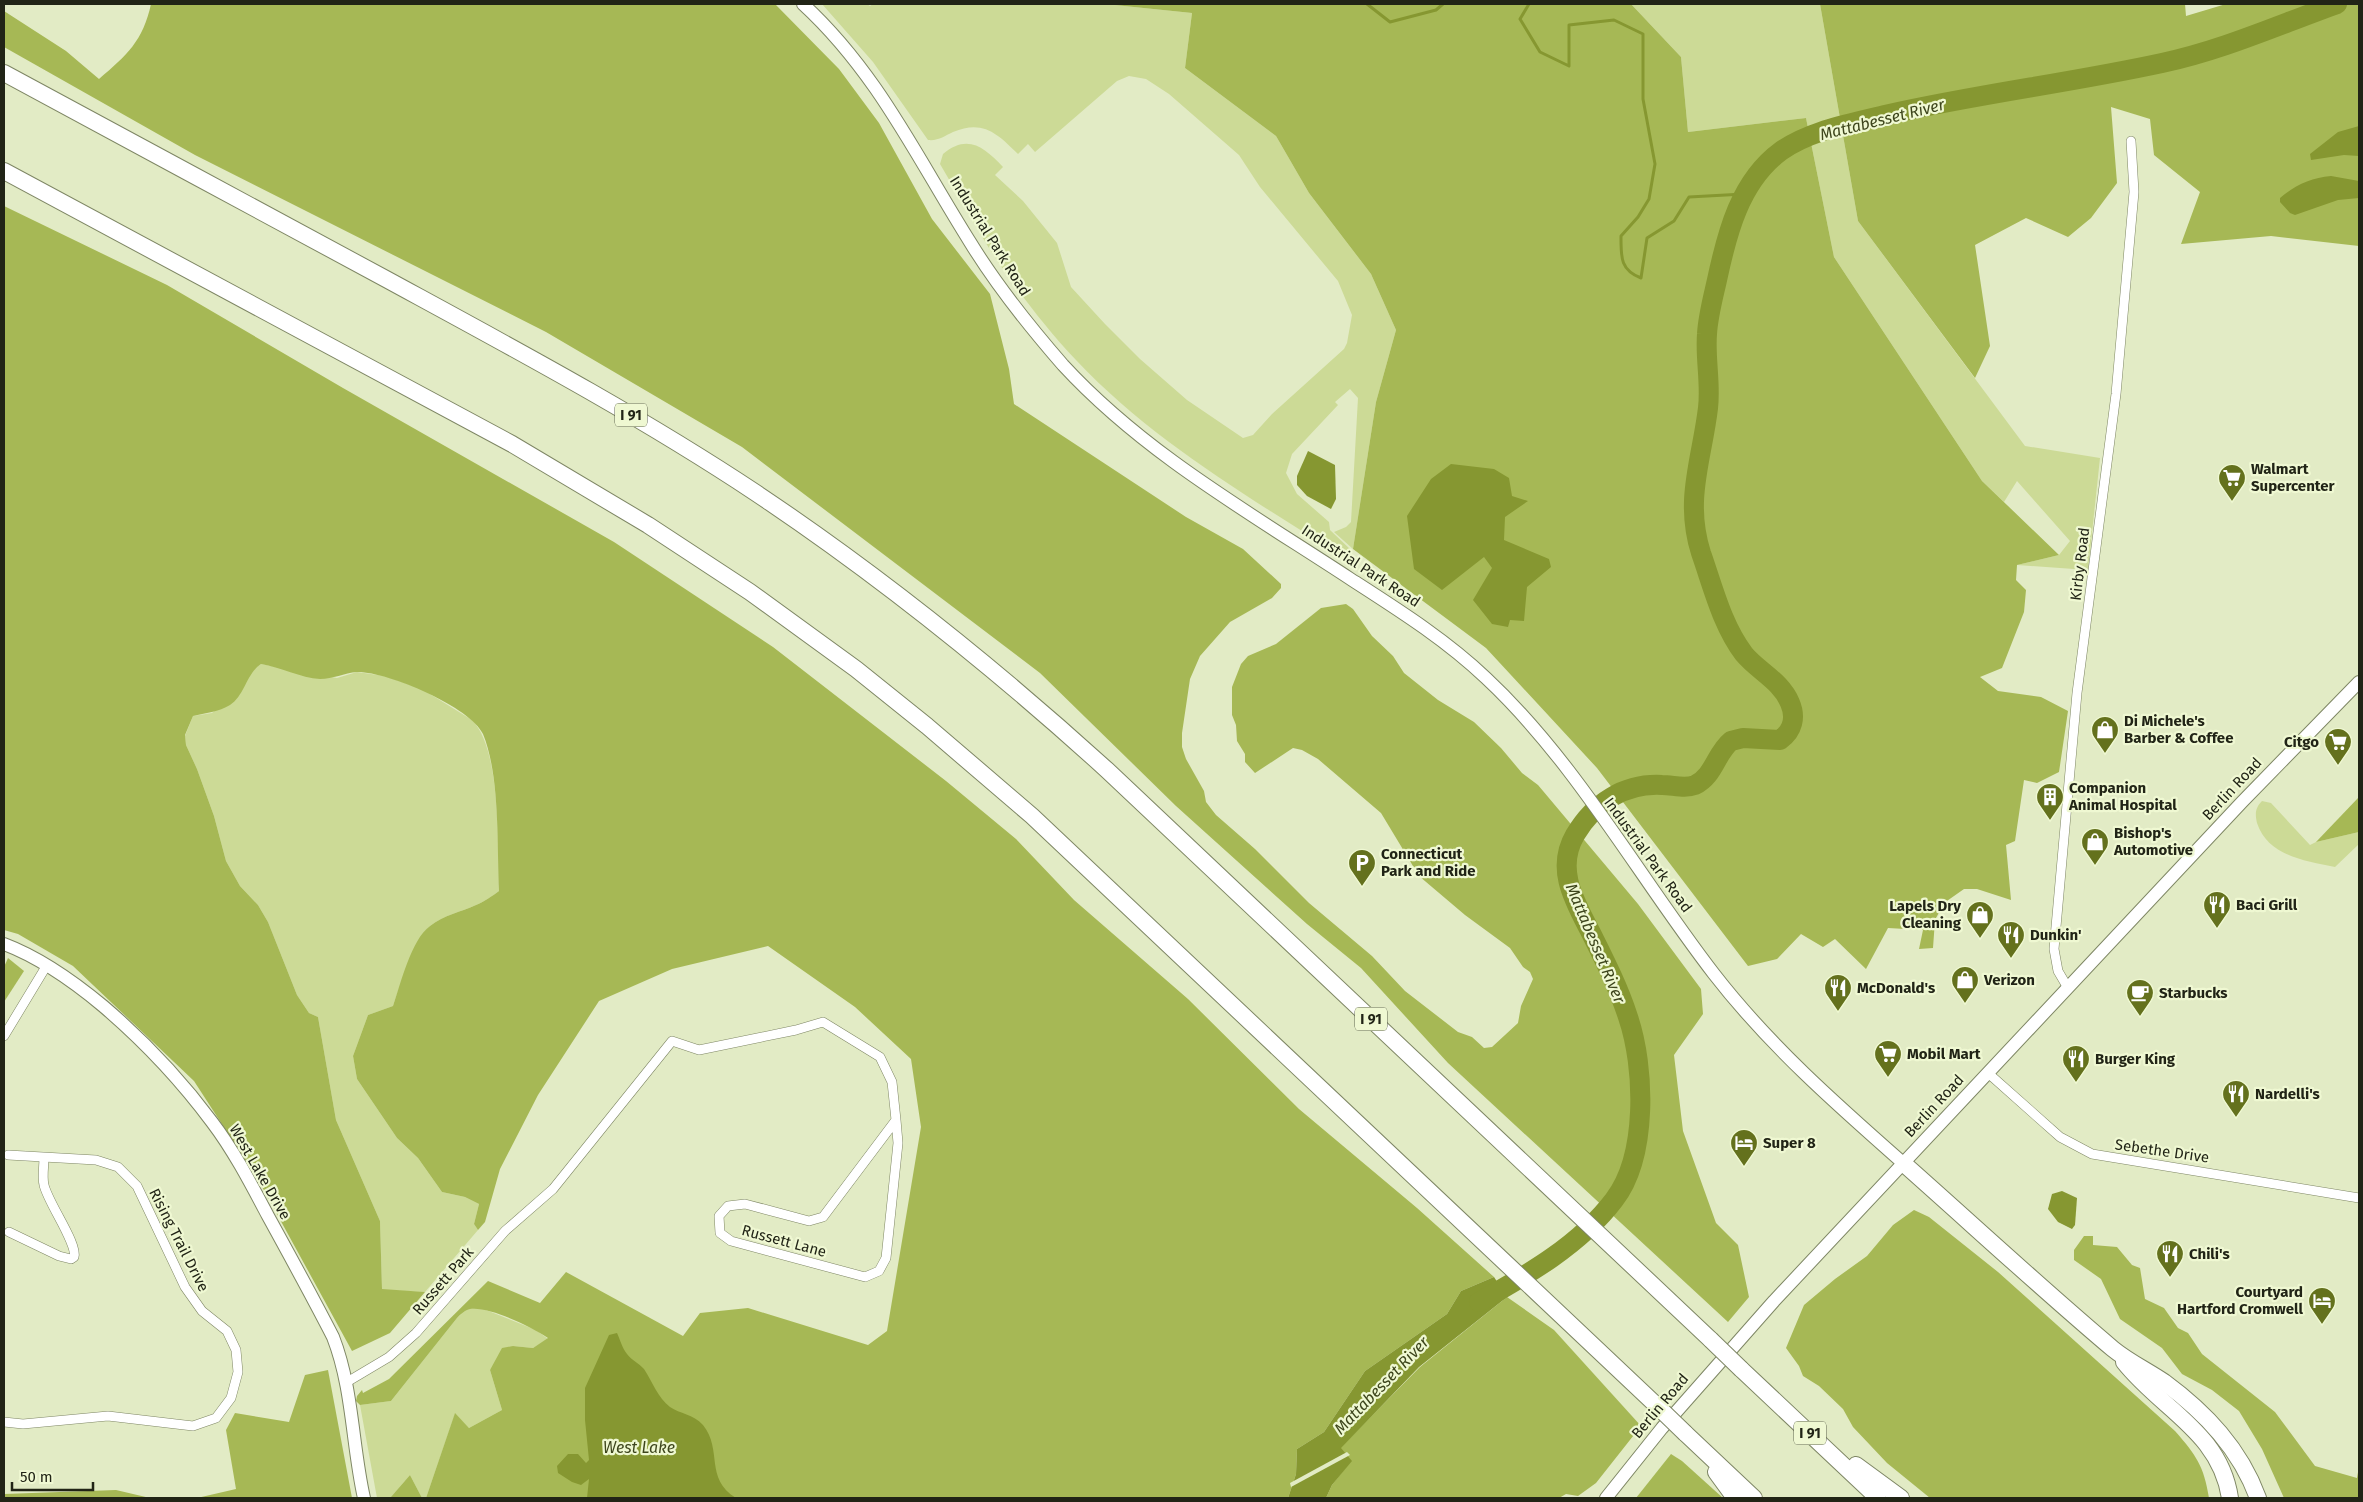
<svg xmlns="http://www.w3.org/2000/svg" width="2363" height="1502" font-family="'Fira Sans',sans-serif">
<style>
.green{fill:#ccda96}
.forest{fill:#a6b855}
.water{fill:#869731}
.pier{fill:#e2ebc5}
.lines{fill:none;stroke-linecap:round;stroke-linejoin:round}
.stream{stroke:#869731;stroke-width:3}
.river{stroke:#869731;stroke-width:20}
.street-casing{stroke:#7e8664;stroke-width:10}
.secondary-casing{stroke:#7e8664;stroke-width:14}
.highway-casing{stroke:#7e8664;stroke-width:18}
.street{stroke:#fff;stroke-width:9}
.secondary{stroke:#fff;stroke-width:12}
.highway{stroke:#fff;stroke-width:16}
.highway-bridge-casing{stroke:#7e8664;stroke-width:18;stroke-linecap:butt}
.highway-bridge{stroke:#fff;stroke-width:16}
.labels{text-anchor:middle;stroke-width:4.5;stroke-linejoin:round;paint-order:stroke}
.shield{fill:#eff8d2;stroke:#5f644e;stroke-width:1}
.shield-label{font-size:14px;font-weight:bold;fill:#212416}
.street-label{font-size:15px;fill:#212416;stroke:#eff8d2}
.poi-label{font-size:15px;font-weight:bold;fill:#212416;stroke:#eff8d2;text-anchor:start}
.water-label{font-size:16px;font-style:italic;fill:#3d451c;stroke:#eff8d2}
</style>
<rect width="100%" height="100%" fill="#e2ebc5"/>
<g class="green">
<path d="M822 4H867L870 6 873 4H1105L1192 13 1185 68 1276 136 1309 193 1371 274 1396 330 1376 402 1353 549 1334 532 1346 527 1351 522 1358 398 1350 389 1335 402 1338 405 1292 454 1286 473 1297 494 1329 522 1330 530 1351 550 1344 558C1251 498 1152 441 1076 360 1051 334 1028 304 1007 275 982 240 962 201 940 164L943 154C968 133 985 148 1003 167L995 175 1023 201 1057 243 1071 287 1105 324 1140 359 1187 400 1243 438 1253 435 1272 414 1344 349 1347 343 1352 315 1338 281 1260 187 1239 155 1169 94 1146 79 1129 76 1117 81 1035 152 1028 144 1018 154C998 134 983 119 953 132 944 136 939 141 928 140L873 62Z"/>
<polygon points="1631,4 1820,4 1858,221 2025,446 2100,458 2088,570 2017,565 2059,555 2070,541 2017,481 2004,502 1982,481 1834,257 1806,118 1688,132 1681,57"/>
<path d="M261 664 337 678 357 672 385 676 422 689 472 720C502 750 497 848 499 891 492 896 484 902 476 905 461 912 444 915 430 926 415 938 400 986 393 1006L368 1015 353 1056 357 1079 397 1138 418 1158 442 1192 465 1197 479 1204 474 1224 478 1230 425 1292 382 1290 380 1221 336 1120 318 1017 309 1013 297 995 268 922 258 905 240 886 226 861 214 816 197 769 186 745 185 736 193 716 212 713 246 680 253 670Z"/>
<path d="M2262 801 2271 803 2310 845 2316 842 2359 832V844L2335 867C2305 861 2268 856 2257 823 2255 814 2255 808 2262 801Z"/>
<polygon points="481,1308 536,1330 548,1339 533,1348 513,1346 490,1370 502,1410 469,1428 455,1414 426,1498 422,1498 410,1475 390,1498 377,1498 360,1405 391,1401 457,1318 467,1309"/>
</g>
<g class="forest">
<path d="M151 4H775L839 69 879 123 932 219 990 294 1009 369 1014 404 1186 517 1243 549 1281 584V588L1272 598 1230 622 1200 656 1190 679 1182 733V747L1186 759 1204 791 1206 802 1216 815 1255 849 1309 903 1372 956 1405 991 1458 1032 1472 1037 1484 1048 1492 1047 1518 1023 1521 1006 1533 979 1530 972 1523 967 1510 948 1465 915 1419 876 1381 813 1318 759 1302 750 1293 748 1255 773 1245 762V754L1237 741 1236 725 1232 715V687L1241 664 1248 656 1276 644 1321 608 1346 604 1353 609 1372 636 1393 656 1404 673 1438 700 1474 722 1501 748 1522 773 1538 785 1638 904 1701 989 1703 1014 1674 1055 1683 1131 1716 1223 1738 1245 1749 1297 1728 1322 1448 1063 1361 968 1307 924 1176 806 1040 673 742 447 546 332 195 155 4 47V11L66 51 99 79C127 55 143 41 151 4Z"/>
<polygon points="1105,4 1631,4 1681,57 1688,132 1806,118 1834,257 1982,481 2059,555 2017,565 2016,580 2026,590 2024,612 2002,668 1980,677 1998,691 2041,697 2068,711 2059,772 2037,783 2024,780 2015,841 2006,845 2011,900 1977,889 1964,889 1944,903 1935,920 1933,948 1919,949 1923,930 1888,928 1866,969 1835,939 1823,947 1801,934 1777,959 1748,966 1597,768 1486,648 1353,549 1376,402 1396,330 1371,274 1309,193 1276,136 1185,68 1192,13"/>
<polygon points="1820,4 2185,4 2186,16 2226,4 2359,4 2359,246 2271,236 2181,244 2200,192 2154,155 2150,119 2111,107 2117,183 2091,218 2068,237 2026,218 1975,245 1990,346 1975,378 1858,221"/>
<path d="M4 206 167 285 343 388 614 542 773 647 946 781 1016 839 1074 900 1188 999 1299 1109 1417 1208 1494 1277 1461 1291 1447 1314 1365 1371 1324 1432 1297 1449 1296 1474 1288 1498H426L455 1413 469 1428 502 1410 490 1370 502 1348 513 1346 533 1348 548 1338C532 1327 489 1306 470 1309 465 1310 461 1314 457 1318L391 1401 360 1405 356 1401 357 1396 362 1390 363 1393 389 1379 488 1281 540 1303 566 1272 683 1336 700 1313 748 1308 868 1345 887 1331 921 1127 911 1059 855 1007 768 946 672 969 599 1001 538 1095 500 1169 485 1222 478 1230 474 1224 479 1204 465 1197 442 1192 418 1158 397 1138 357 1079 353 1056 368 1015 393 1006C401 983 411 940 430 926 444 915 461 912 476 905 484 902 492 896 499 891 497 845 500 775 483 734 471 707 386 671 357 672 344 673 333 679 320 679 301 678 280 667 261 664 246 674 245 695 230 705 219 712 205 713 193 716L185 735 186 745 197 769 214 816 226 861 240 886 258 905 268 922 297 995 309 1013 318 1017 336 1120 380 1221 382 1289 425 1292 390 1333 352 1351 260 1183 194 1081 73 966 18 934 4 930Z"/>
<polygon points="2359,797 2359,832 2316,842"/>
<polygon points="8,958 24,971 4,1002 4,967"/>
<path d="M1914 1210 1929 1217 1998 1272 2175 1431C2196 1455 2204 1466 2209 1498H1930L1887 1463 1853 1427 1843 1409 1819 1386 1803 1376 1799 1366 1786 1348 1804 1305 1835 1279 1867 1256 1893 1225Z"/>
<polygon points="2084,1236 2093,1236 2093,1245 2117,1247 2132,1265 2140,1268 2145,1299 2164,1308 2178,1328 2188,1333 2202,1354 2275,1412 2315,1466 2357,1478 2359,1466 2359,1498 2284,1498 2262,1449 2239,1411 2212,1390 2182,1374 2162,1348 2120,1319 2101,1279 2074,1260 2074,1250"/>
<polygon points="1507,1297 1554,1330 1641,1426 1596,1483 1578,1496 1566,1494 1559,1498 1326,1498 1332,1485 1351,1461 1340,1448 1420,1367"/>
<polygon points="328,1370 352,1498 197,1498 236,1489 226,1430 235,1413 289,1422 305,1375"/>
<polygon points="1671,1454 1682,1461 1723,1498 1636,1498"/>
<polygon points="410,1475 422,1498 390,1498"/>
<polygon points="116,1490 150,1498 4,1498 4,1494"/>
</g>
<g class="water">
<polygon points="2359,126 2359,156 2344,155 2311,160 2310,154 2338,132"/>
<path d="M2331 176 2359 181V198L2338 200 2295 215 2290 213 2280 202V198C2295 185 2311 178 2331 176Z"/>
<polygon points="1308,451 1335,465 1336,499 1331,509 1307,496 1297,485 1297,476"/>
<polygon points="1451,464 1494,469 1509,478 1512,496 1528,501 1505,517 1504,540 1549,559 1551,567 1527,587 1524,621 1510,620 1508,627 1492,624 1473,600 1492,568 1484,557 1442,590 1414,569 1407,516 1431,479"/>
<polygon points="2062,1191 2077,1198 2075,1225 2072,1229 2058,1222 2048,1209 2052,1194"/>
<polygon points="1494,1277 1507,1297 1419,1367 1341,1448 1352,1461 1332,1485 1326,1498 1288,1498 1296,1474 1297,1449 1324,1432 1365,1371 1447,1314 1461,1291"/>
<path d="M617 1333C620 1339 622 1348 627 1354 631 1360 639 1363 644 1369 652 1381 658 1398 670 1407 680 1414 693 1414 703 1425 723 1450 704 1478 736 1498H587L589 1479 581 1485 572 1482 558 1473 557 1466 568 1454H578L586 1463 589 1460 585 1420V1388L609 1335Z"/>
</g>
<polygon class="pier" points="1347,1452 1350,1455 1291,1487 1290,1483"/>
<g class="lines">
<g class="stream">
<polyline points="1367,4 1390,22 1436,10 1443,4"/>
<path d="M1529 4 1520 19 1540 52 1569 66V25L1614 20 1643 34V99L1655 164 1649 199 1638 217 1621 236C1621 257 1620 270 1641 278L1647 238 1674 221 1689 197 1744 194"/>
</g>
<path class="river" d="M1479 1302C1527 1275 1580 1245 1614 1200 1648 1156 1645 1067 1628 1017 1619 989 1606 963 1593 937 1577 905 1554 871 1575 835 1594 803 1624 783 1662 785 1673 785 1685 789 1695 785 1714 776 1716 753 1731 741L1743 738 1780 740C1793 731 1796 717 1790 703 1781 681 1758 671 1744 654 1722 625 1713 587 1701 553 1684 500 1702 459 1708 408 1711 383 1705 359 1707 334 1708 316 1713 298 1717 280 1727 233 1740 181 1781 151 1811 130 1850 124 1885 115 1977 94 2070 83 2162 63 2223 50 2278 25 2337 4"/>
<defs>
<g id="street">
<polyline points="2068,988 2058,971 2054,949 2077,693 2116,394 2134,192 2131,141"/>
<polyline points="4,1036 47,965"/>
<polyline points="1988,1073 2060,1137 2092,1154 2359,1198"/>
<path d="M9 1232 59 1256 71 1259 74 1257C78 1244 48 1203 44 1185 42 1177 44 1166 44 1158"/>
<polyline points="347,1382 389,1357 416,1333 505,1231 553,1189 672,1041 699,1050 796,1030 823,1022 880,1057 892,1082 896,1120 823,1217 809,1221 745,1204 728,1206 719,1216 720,1233 731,1241 865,1277 879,1271 886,1258 898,1143 896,1120"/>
<polyline points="4,1422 23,1424 108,1416 193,1426 216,1418 231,1398 238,1372 236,1350 227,1331 202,1311 185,1287 137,1186 118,1167 96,1160 8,1155"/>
</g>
<g id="secondary">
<path d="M803 4C878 73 917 158 970 242 997 286 1029 326 1063 365 1144 453 1250 513 1349 578 1397 609 1445 639 1486 678 1576 762 1639 877 1714 974 1769 1045 1836 1104 1903 1163"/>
<path d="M4 944C41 958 73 981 103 1006 144 1041 180 1079 212 1122 234 1151 251 1184 268 1216 290 1256 312 1296 333 1337 353 1388 352 1445 364 1498"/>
<polyline points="1606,1498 1662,1428 1774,1301 2242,802 2359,682"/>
</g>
<g id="highway">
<path d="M4 73C131 142 259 210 386 279 511 347 637 414 756 493 880 576 997 670 1107 770L1711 1340"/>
<polyline points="4,171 512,444 648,525 750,592 856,669 927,726 1032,816 1655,1404"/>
<path d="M1903 1163C1973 1225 2042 1289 2113 1349 2129 1362 2148 1371 2164 1382 2206 1413 2240 1449 2258 1498"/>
<path d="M2124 1362C2162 1410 2220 1432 2230 1498"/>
<polyline points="1741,1369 1878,1498"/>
<polyline points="1685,1433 1754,1498"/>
<polyline points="1856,1465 1901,1498"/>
<polyline points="1716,1472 1735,1498"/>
</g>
</defs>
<use href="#street" class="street-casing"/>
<use href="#secondary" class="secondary-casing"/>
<use href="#highway" class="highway-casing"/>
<use href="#street" class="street"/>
<use href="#secondary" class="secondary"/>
<use href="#highway" class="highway"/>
<defs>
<g id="highway-bridge">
<polyline points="1711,1340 1741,1369"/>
<polyline points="1655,1404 1685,1433"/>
</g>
</defs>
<use href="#highway-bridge" class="highway-bridge-casing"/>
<use href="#highway-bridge" class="highway-bridge"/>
</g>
<defs>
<symbol id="supermarket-pin" viewBox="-11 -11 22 30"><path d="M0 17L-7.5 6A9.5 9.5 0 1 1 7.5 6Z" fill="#64711d" stroke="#eff8d2"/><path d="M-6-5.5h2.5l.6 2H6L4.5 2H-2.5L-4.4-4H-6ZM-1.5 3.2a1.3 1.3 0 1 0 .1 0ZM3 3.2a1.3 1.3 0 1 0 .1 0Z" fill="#fff"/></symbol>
<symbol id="shop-pin" viewBox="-11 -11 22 30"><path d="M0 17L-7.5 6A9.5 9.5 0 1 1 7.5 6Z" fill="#64711d" stroke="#eff8d2"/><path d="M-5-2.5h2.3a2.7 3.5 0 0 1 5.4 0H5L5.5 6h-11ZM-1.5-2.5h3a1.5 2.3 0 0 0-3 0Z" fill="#fff"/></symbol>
<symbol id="building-pin" viewBox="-11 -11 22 30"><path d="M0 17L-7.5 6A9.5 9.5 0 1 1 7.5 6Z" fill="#64711d" stroke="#eff8d2"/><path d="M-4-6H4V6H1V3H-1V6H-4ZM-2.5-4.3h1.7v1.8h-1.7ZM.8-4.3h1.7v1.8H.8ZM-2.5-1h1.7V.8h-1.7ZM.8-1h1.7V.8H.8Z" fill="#fff"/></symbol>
<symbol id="parking-pin" viewBox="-11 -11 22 30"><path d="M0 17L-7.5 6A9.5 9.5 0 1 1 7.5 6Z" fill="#64711d" stroke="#eff8d2"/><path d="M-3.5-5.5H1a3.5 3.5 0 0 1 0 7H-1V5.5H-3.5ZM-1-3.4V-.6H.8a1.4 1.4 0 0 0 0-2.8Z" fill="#fff"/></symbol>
<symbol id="restaurant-pin" viewBox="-11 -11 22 30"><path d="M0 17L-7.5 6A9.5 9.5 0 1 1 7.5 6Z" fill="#64711d" stroke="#eff8d2"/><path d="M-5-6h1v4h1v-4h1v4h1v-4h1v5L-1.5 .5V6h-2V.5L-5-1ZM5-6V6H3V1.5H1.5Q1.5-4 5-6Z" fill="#fff"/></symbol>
<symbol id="cafe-pin" viewBox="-11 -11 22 30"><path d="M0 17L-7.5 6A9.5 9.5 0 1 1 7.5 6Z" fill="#64711d" stroke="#eff8d2"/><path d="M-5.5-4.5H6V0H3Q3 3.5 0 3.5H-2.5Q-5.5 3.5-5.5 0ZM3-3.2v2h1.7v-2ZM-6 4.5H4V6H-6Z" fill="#fff"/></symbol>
<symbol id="hotel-pin" viewBox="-11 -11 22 30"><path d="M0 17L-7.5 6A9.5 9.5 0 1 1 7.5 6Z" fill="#64711d" stroke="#eff8d2"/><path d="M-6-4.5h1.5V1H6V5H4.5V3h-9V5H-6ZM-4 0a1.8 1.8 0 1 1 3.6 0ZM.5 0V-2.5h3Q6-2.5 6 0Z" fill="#fff"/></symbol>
</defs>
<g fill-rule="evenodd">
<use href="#supermarket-pin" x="2216" y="462" width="32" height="43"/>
<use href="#shop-pin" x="2089" y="714" width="32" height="43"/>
<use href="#supermarket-pin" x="2322" y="726" width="32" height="43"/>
<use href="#building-pin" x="2034" y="781" width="32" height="43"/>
<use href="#shop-pin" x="2079" y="826" width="32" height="43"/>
<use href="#parking-pin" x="1346" y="847" width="32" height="43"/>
<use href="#restaurant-pin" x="2201" y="889" width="32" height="43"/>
<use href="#shop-pin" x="1964" y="899" width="32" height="43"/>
<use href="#restaurant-pin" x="1995" y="919" width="32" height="43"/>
<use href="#shop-pin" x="1949" y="964" width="32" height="43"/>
<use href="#restaurant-pin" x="1822" y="972" width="32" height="43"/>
<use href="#cafe-pin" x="2124" y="977" width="32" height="43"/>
<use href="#supermarket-pin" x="1872" y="1038" width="32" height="43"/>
<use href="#restaurant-pin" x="2060" y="1043" width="32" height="43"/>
<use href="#restaurant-pin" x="2220" y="1078" width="32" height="43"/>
<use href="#hotel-pin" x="1728" y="1127" width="32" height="43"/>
<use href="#restaurant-pin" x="2154" y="1238" width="32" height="43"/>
<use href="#hotel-pin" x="2306" y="1285" width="32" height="43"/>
</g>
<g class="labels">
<g class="shield">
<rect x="615" y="403.5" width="32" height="23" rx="4"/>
<rect x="1355" y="1007.5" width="32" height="23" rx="4"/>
<rect x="1794" y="1421.5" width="32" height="23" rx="4"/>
</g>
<g class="shield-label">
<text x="631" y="420">I 91</text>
<text x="1371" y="1024">I 91</text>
<text x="1810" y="1438">I 91</text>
</g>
<g class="street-label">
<text transform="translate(990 236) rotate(58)" y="5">Industrial Park Road</text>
<text transform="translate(2080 564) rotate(-83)" y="5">Kirby Road</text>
<text transform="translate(1361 566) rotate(33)" y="5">Industrial Park Road</text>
<text transform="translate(2232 789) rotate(-47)" y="5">Berlin Road</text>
<text transform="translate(1648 855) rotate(54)" y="5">Industrial Park Road</text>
<text transform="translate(1934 1106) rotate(-47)" y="5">Berlin Road</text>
<text transform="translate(2162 1151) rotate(8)" y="5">Sebethe Drive</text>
<text transform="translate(260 1172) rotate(60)" y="5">West Lake Drive</text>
<text transform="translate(179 1240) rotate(63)" y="5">Rising Trail Drive</text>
<text transform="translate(784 1241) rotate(15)" y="5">Russett Lane</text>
<text transform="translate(443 1281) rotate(-49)" y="5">Russett Park</text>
<text transform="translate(1660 1406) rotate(-50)" y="5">Berlin Road</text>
</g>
<g class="poi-label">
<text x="2251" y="474">Walmart<tspan x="2251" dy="17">Supercenter</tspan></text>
<text x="2124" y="726">Di Michele's<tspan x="2124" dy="17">Barber &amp; Coffee</tspan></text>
<text x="2319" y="747" text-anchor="end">Citgo</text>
<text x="2069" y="793">Companion<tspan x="2069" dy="17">Animal Hospital</tspan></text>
<text x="2114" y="838">Bishop's<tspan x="2114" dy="17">Automotive</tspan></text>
<text x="1381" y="859">Connecticut<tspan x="1381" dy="17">Park and Ride</tspan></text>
<text x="2236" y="910">Baci Grill</text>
<text x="1961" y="911" text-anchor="end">Lapels Dry<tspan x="1961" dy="17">Cleaning</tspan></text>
<text x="2030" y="940">Dunkin'</text>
<text x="1984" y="985">Verizon</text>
<text x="1857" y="993">McDonald's</text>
<text x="2159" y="998">Starbucks</text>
<text x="1907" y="1059">Mobil Mart</text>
<text x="2095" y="1064">Burger King</text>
<text x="2255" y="1099">Nardelli's</text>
<text x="1763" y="1148">Super 8</text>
<text x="2189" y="1259">Chili's</text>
<text x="2303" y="1297" text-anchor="end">Courtyard<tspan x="2303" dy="17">Hartford Cromwell</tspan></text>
</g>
<g class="water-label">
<text transform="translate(1882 119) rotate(-14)" y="6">Mattabesset River</text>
<text transform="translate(1596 943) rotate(67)" y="6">Mattabesset River</text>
<text transform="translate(1381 1385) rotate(-46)" y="6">Mattabesset River</text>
<text x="639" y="1453">West Lake</text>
</g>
</g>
<rect width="2363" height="1502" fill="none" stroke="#212416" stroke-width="10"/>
<path d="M12 1482v8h81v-8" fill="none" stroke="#212416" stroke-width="2.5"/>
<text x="20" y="1482" font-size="15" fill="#212416" stroke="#eff8d2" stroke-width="4" paint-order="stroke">50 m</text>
</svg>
